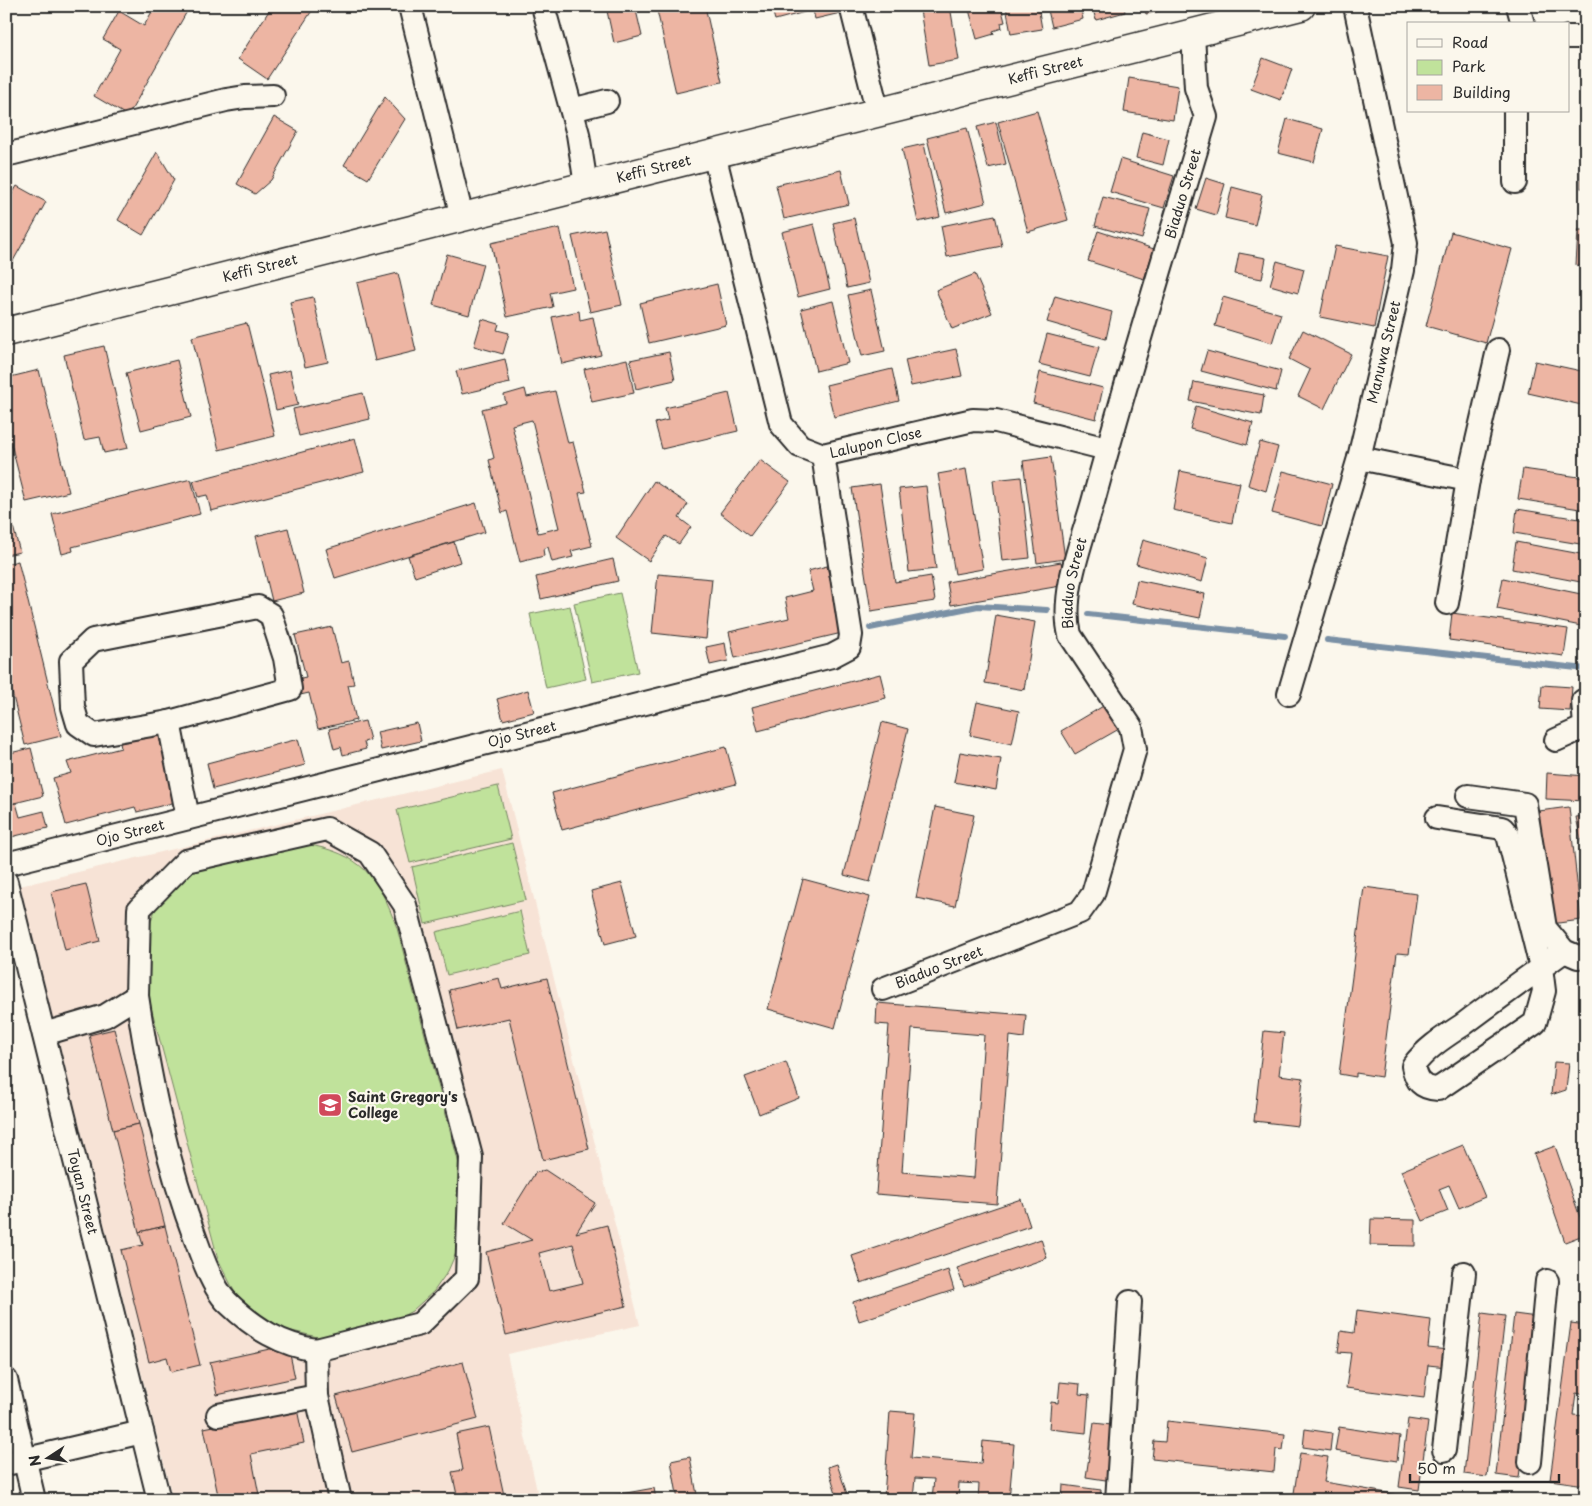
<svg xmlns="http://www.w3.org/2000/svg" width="1592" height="1506" font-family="'Playpen Sans',sans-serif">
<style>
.built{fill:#f7e3d6}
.green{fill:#c0e29b;stroke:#768663}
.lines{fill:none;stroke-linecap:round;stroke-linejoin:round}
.stream{stroke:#7a90a5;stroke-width:6}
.building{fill:#edb5a3;stroke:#2b2b2b;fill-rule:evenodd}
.minor-casing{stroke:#2b2b2b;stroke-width:26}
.major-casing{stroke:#2b2b2b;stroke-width:31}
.minor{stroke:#fbf7ec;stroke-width:22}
.major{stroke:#fbf7ec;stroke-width:28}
.labels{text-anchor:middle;stroke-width:4.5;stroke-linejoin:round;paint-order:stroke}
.street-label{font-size:14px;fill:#2b2b2b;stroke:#fbf7ec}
.poi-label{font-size:14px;font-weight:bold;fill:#2b2b2b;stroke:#fbf7ec;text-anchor:start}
</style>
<rect width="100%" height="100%" fill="#fbf7ec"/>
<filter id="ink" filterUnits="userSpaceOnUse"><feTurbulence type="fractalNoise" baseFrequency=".02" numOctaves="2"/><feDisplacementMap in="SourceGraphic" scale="10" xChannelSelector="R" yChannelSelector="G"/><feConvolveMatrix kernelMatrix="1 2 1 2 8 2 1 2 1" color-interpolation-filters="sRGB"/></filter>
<g filter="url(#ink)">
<polygon class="built" points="502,770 640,1325 507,1354 539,1500 173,1500 20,886"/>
<g class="green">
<polygon points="620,593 638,672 592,682 574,603"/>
<polygon points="570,606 586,679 546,688 530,614"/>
<polygon points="498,786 511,839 410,863 397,810"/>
<polygon points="512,843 526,900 425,924 412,867"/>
<path d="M304 844C362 853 378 877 397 928L461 1172 459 1246 448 1271 434 1291 412 1311 386 1325 326 1339 275 1327 253 1312 234 1291 218 1259 151 1007C142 952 139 900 196 870 204 865 217 864 226 862 252 856 278 850 304 844Z"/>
<polygon points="520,911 530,955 447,975 436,932"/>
</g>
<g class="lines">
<g class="stream">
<polyline points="1088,614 1285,636"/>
<polyline points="870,628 978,606 1047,610"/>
<polyline points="1327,640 1586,669"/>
</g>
</g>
<g class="building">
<polygon points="155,6 190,6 128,116 94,96 120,49 103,39 119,11 144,26"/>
<polygon points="272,6 315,6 267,79 238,59"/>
<polygon points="620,6 635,6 642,36 614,43 607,11 620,8"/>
<polygon points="656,6 705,6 722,82 676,93"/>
<polygon points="771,6 803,6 805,12 775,20"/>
<polygon points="812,6 847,6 849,11 815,19"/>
<polygon points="950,6 959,60 929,65 920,10"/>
<polygon points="968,6 1001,6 1005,22 1001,23 1002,28 993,31 994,34 977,39"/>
<polygon points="1006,6 1038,6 1042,29 1011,34"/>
<polygon points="1047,6 1080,6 1083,19 1052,27"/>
<polygon points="1092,6 1124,6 1125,12 1096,20"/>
<polygon points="1144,6 1174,6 1174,8 1146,14"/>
<polygon points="1263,58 1292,69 1281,100 1251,89"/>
<polygon points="1129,78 1178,86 1173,120 1124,112"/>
<polygon points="385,97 405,119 368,179 344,165"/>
<polygon points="1582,107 1586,107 1586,126 1583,126"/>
<polygon points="1037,111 1068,220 1028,232 998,122"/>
<polygon points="274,117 298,131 271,180 255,194 237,184"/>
<polygon points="1287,119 1323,129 1314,162 1278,153"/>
<polygon points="996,122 1006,164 988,168 977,127"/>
<polygon points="967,128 986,203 946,213 927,138"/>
<polygon points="1142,132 1169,139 1163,165 1136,158"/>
<rect x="1581" y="136" width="5" height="52"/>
<polygon points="924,144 940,217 918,222 902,149"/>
<polygon points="157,152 174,180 143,235 118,220"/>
<polygon points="1120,159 1174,176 1164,208 1110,192"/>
<polygon points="841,170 849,204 784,219 776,185"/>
<polygon points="1206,178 1225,184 1216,215 1196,209"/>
<polygon points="17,186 46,202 8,270 6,204"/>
<polygon points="1232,187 1262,195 1255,225 1225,218"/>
<polygon points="1103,197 1150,209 1142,239 1095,226"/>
<polygon points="995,215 1002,246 947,257 941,226"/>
<polygon points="854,218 869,283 847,288 833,223"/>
<polygon points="814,224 830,289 798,297 782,232"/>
<polygon points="560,228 573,288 550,293 553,307 507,317 491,243"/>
<polygon points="605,229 622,305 590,312 572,236"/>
<polygon points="1578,230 1586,230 1586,266 1576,265"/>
<polygon points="1098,231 1154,249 1144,279 1088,261"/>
<polygon points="1451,232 1512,249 1486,343 1426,326"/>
<polygon points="1335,246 1388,256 1374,328 1320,317"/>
<polygon points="1239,253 1266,258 1262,279 1235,274"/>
<polygon points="447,254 483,264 469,315 433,305"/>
<polygon points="1277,261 1304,269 1298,293 1270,285"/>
<polygon points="398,273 416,351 375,361 357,283"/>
<polygon points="975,274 992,313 952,329 936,290"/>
<polygon points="717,284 726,325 649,343 640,303"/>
<polygon points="871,290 885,351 862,356 848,295"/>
<polygon points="1055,296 1112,312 1106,339 1047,322"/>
<polygon points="313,297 328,362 305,367 290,302"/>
<polygon points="1223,297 1281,314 1272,343 1215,326"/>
<polygon points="833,301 848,363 816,371 801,309"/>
<polygon points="579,311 580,320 593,317 601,355 562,364 552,317"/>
<polygon points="482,319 499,324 497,330 509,333 503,354 474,346"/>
<polygon points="247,323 275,436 219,450 192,337"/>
<polygon points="1303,330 1351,354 1324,409 1298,396 1310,370 1289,359"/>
<polygon points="1047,334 1099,347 1090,377 1039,364"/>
<polygon points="104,346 128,448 104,453 100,437 84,440 64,355"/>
<polygon points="956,349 962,376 911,386 905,360"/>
<polygon points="1207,351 1281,371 1276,391 1201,371"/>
<polygon points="669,352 675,380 636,389 630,360"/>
<polygon points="505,359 510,383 462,394 456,371"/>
<polygon points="627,359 634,393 592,402 584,369"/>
<polygon points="177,360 191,417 141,430 126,373"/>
<polygon points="1535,361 1586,372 1586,406 1528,393"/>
<polygon points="892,369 899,401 834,417 826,385"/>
<polygon points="39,370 69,492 26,502 6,424 6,378"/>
<polygon points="290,370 298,405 276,410 268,375"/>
<polygon points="1040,372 1103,388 1096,419 1033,403"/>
<polygon points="1194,382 1264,395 1261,415 1190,401"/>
<path d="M525 389 527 397 555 391 568 443 573 442 586 492 579 493 592 546 571 551 573 557 552 562 548 547 543 549 544 556 520 562 507 511 502 513 489 460 494 458 482 409 506 403 504 395ZM532 420 559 528 538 533 512 425Z"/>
<polygon points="363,393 370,419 299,436 293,409"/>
<polygon points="729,393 738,431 662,449 655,423 668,420 665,408"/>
<polygon points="1196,406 1253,423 1247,445 1190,429"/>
<polygon points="355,438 364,472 211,511 207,495 198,497 193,481"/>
<polygon points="1260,442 1278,447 1266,491 1248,485"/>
<polygon points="1051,457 1065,559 1037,563 1023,461"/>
<polygon points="760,460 790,482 750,536 720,513"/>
<polygon points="966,469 983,569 955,574 938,474"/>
<polygon points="1523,469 1586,478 1586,510 1518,499"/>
<polygon points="1180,471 1240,483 1232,523 1173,510"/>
<polygon points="1283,471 1332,484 1322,526 1272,513"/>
<polygon points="1021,477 1030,558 1002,561 993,480"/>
<polygon points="191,479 200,514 72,547 73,551 62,554 52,514"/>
<polygon points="654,481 688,504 679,518 691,527 679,544 666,536 649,561 616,538"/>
<polygon points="880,484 895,582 931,576 935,601 871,611 852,488"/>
<polygon points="926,486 936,569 909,572 899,489"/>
<polygon points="476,503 485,532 335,578 326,549"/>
<polygon points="1517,509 1586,520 1586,545 1514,533"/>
<polygon points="9,512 20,552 6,555 6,513"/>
<polygon points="288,528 304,593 272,601 256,536"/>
<polygon points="1143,540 1208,558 1202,582 1136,564"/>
<polygon points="454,542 460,562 415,577 408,556"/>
<polygon points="1516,542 1586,555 1586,583 1512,569"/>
<polygon points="613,559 618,581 541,599 536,577"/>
<polygon points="18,561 61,736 25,745 6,668 6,564"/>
<polygon points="1061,562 1066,585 951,605 947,582"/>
<polygon points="827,566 842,633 735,658 729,632 789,618 785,598 813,591 808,571"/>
<polygon points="658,574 712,579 706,639 652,633"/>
<polygon points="1503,578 1586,595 1581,626 1497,609"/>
<polygon points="1137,580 1205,594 1200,618 1132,604"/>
<polygon points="1452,613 1568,629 1564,656 1449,640"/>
<polygon points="996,615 1035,622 1024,690 985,683"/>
<polygon points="332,627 341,663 349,661 354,684 348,685 356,720 318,729 309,693 296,696 292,680 306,677 295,635"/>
<polygon points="725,643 728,661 710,665 706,647"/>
<polygon points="880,674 886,698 758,731 752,707"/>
<polygon points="1542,685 1572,687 1570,711 1540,709"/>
<polygon points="528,690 534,712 503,720 497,699"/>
<polygon points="977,702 1019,711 1012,744 970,735"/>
<polygon points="1105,705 1119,729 1075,754 1061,731"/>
<polygon points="365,721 370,740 364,742 366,749 343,755 341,747 334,749 329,729"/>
<polygon points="882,722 908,729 870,882 844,875"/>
<polygon points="417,723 421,741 381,750 377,732"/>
<polygon points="158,733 176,802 137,812 135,807 66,825 53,778 71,773 67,762 121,748 120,743"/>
<polygon points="298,739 305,765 213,789 207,763"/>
<polygon points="726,747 736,784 562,830 552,793"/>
<polygon points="31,748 43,796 6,805 6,754"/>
<polygon points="960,752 1001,759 996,790 954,782"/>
<polygon points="1547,773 1586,776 1586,801 1546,799"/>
<polygon points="16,803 20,817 44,811 48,828 7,838 6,805"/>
<polygon points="935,807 974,815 955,906 916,898"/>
<polygon points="1569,807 1581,920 1551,924 1539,811"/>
<polygon points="1586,816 1586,864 1576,817"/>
<polygon points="803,879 870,897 835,1028 768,1009"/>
<polygon points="622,883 636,936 605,944 591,891"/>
<polygon points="86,884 100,941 65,950 51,892"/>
<polygon points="1364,887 1417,894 1409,954 1397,953 1381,1077 1356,1073 1356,1077 1339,1074"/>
<polygon points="499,978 502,989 547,978 589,1149 543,1160 509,1018 458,1030 449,990"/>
<path d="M877 1003 1026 1015 1024 1038 1010 1036 997 1204 876 1194 889 1025 876 1024ZM912 1029 984 1035 974 1178 902 1172Z"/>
<polygon points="114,1029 139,1124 113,1130 89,1035"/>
<polygon points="1264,1031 1284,1033 1279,1075 1303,1078 1298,1126 1254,1121"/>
<polygon points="786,1062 799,1098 759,1114 745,1077"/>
<polygon points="1554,1062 1569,1063 1566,1090 1551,1095"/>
<polygon points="139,1124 165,1226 139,1232 113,1130"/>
<polygon points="1463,1145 1485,1197 1459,1208 1449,1185 1439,1189 1448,1211 1423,1221 1401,1171"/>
<polygon points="1555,1146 1586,1234 1565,1242 1534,1154"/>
<path d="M545 1170 595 1203 576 1233 607 1225 626 1306 506 1335 486 1252 532 1240 504 1223 535 1173ZM573 1244 583 1283 549 1291 539 1253Z"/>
<polygon points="1021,1199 1030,1226 861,1283 852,1256"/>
<polygon points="1371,1219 1415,1220 1415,1246 1370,1245"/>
<polygon points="165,1226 200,1365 171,1372 167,1357 149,1362 121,1250 143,1245 139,1232"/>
<polygon points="1041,1239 1047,1258 964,1287 957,1268"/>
<polygon points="948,1270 954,1290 859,1321 853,1302"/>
<polygon points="1357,1310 1431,1320 1428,1348 1449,1350 1447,1367 1428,1365 1424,1398 1346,1388 1351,1353 1338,1352 1341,1331 1354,1333"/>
<polygon points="1482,1313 1505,1316 1487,1477 1464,1474"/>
<polygon points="1514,1314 1537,1317 1519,1478 1496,1475"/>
<polygon points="1571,1323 1586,1325 1586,1395 1576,1393 1573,1415 1586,1416 1585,1485 1550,1480"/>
<polygon points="288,1345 295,1378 217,1395 210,1362"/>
<polygon points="463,1362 478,1419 352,1452 336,1396"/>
<polygon points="1060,1382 1080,1384 1079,1394 1089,1395 1086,1433 1049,1429 1051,1402 1058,1403"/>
<polygon points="297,1409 304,1443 251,1454 260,1500 219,1500 204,1428"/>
<polygon points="890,1411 915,1413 911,1458 981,1464 983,1441 1014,1444 1009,1500 978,1500 979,1484 959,1483 958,1500 932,1499 934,1479 915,1478 913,1499 884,1497"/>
<polygon points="1408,1419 1428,1422 1419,1490 1399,1487"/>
<polygon points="1167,1421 1285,1434 1283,1450 1276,1449 1274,1472 1152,1459 1154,1441 1165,1442"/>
<polygon points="1094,1423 1120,1426 1112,1481 1086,1477"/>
<polygon points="489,1427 505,1500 471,1500 469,1492 457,1495 452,1472 463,1470 456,1434"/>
<polygon points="1339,1427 1400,1436 1397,1461 1335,1451"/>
<polygon points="1305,1429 1332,1433 1330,1451 1303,1447"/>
<polygon points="1300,1453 1328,1457 1324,1482 1410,1497 1410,1500 1293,1500"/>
<polygon points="690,1457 698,1500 678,1500 671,1461"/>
<polygon points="837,1464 849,1500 818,1500 836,1493 828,1467"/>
<polygon points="1063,1485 1101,1490 1100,1500 1062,1500"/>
<polygon points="654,1488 656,1500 611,1500 610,1496"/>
</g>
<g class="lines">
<defs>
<g id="minor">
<polyline points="410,6 462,217"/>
<polyline points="543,6 578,134 586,185"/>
<polyline points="851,6 878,113"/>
<polyline points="1518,6 1523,24"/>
<polyline points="1568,37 1586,37"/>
<polyline points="572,110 607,101"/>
<polyline points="1515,111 1515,182"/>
<path id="s1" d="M714 154 781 424 800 446 823 455 973 420 996 421 1107 449"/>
<polyline points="6,155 226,100 245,97 273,96"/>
<polyline points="1359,458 1468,480"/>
<polyline points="1447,603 1468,480 1498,350"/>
<polygon points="258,607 271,615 285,658 290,689 169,722 94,735 78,724 73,707 71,661 93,640"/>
<path id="s2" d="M1289 694 1359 458 1403 270 1406 243 1355 6"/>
<polyline points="169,722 188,818"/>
<polyline points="1556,740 1585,727 1583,701 1586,701"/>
<polyline points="1468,796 1525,804 1545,928 1564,951 1578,957 1586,956"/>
<path d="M1437 818 1502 828 1508 835 1541 967 1544 991 1535 1023 1438 1089C1421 1088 1416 1081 1413 1066 1426 1048 1446 1036 1464 1024 1497 999 1531 975 1564 951"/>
<path id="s3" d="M6 864 832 656 849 647 851 635 823 455"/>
<path id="s4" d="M6 882 159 1500"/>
<path id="s5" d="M883 989 1080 912 1093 894 1135 749 1131 727 1070 635C1060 595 1082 541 1093 502 1128 373 1168 245 1206 117L1196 88 1193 34"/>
<path d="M137 996C150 1081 166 1162 197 1243 203 1260 215 1291 228 1303 254 1328 281 1345 316 1350"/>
<polyline points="44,1034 105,1016 137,996 139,909 186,861 327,829 370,853 405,905 471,1157 467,1278 420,1324 316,1350 317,1396 340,1500"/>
<polyline points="6,1380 34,1500"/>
<polyline points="218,1415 317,1396"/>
<polyline points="1444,1450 1464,1273"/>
<polyline points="1530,1462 1547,1281"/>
<polyline points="6,1464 142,1432"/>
<polyline points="1117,1500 1130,1302"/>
</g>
<g id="major">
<path id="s6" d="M6 332 1301 6"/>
</g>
</defs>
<use href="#minor" class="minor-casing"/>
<use href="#major" class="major-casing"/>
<use href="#minor" class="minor"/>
<use href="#major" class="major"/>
</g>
</g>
<defs>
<symbol id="university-square" viewBox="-11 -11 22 22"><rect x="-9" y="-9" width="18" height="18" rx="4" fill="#d1495b" stroke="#fbf7ec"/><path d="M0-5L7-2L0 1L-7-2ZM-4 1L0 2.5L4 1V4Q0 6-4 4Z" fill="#fff"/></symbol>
</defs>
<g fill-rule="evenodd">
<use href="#university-square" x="316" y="1091" width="28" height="28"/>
</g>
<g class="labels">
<g class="street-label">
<text dy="5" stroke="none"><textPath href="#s6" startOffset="1072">Keffi Street</textPath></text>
<text dy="5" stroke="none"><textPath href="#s6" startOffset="668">Keffi Street</textPath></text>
<text dy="5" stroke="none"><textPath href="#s5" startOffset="975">Biaduo Street</textPath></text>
<text dy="5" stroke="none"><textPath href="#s6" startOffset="262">Keffi Street</textPath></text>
<text dy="5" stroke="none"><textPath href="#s2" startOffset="355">Manuwa Street</textPath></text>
<text dy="5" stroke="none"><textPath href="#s1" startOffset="386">Lalupon Close</textPath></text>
<text dy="5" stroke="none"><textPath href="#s5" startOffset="570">Biaduo Street</textPath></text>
<text dy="5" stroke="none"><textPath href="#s3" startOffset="532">Ojo Street</textPath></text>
<text dy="5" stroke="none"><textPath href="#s3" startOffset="128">Ojo Street</textPath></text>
<text dy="5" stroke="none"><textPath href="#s5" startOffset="60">Biaduo Street</textPath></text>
<text dy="5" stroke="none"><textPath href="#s4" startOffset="319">Toyan Street</textPath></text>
</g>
<g class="poi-label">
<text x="348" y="1102">Saint Gregory's<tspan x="348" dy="16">College</tspan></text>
</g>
</g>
<rect width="1592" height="1506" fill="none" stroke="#fbf7ec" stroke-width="25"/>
<rect x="12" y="12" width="1567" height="1481" fill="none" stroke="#2b2b2b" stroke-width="2" filter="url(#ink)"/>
<rect x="1407" y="22" width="162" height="90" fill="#fbf7ec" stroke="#a8a59f"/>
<rect x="1417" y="39" width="25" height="8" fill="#fbf7ec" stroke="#a8a59f"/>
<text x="1452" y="48" font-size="15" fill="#2b2b2b">Road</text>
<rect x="1417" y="60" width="25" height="15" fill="#c0e29b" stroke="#a8a59f"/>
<text x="1452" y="72" font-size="15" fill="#2b2b2b">Park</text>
<rect x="1417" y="85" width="25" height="15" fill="#edb5a3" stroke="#a8a59f"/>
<text x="1452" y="98" font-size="15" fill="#2b2b2b">Building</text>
<g transform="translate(48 1458) rotate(258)" stroke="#fbf7ec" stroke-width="4" paint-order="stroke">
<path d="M0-4L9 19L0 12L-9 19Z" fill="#2b2b2b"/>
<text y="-8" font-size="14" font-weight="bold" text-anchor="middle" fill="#2b2b2b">N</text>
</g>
<path d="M1410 1474v8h149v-8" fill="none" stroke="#2b2b2b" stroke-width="2.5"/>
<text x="1417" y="1474" font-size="15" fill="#2b2b2b" stroke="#fbf7ec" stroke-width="4" paint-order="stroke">50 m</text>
</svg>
